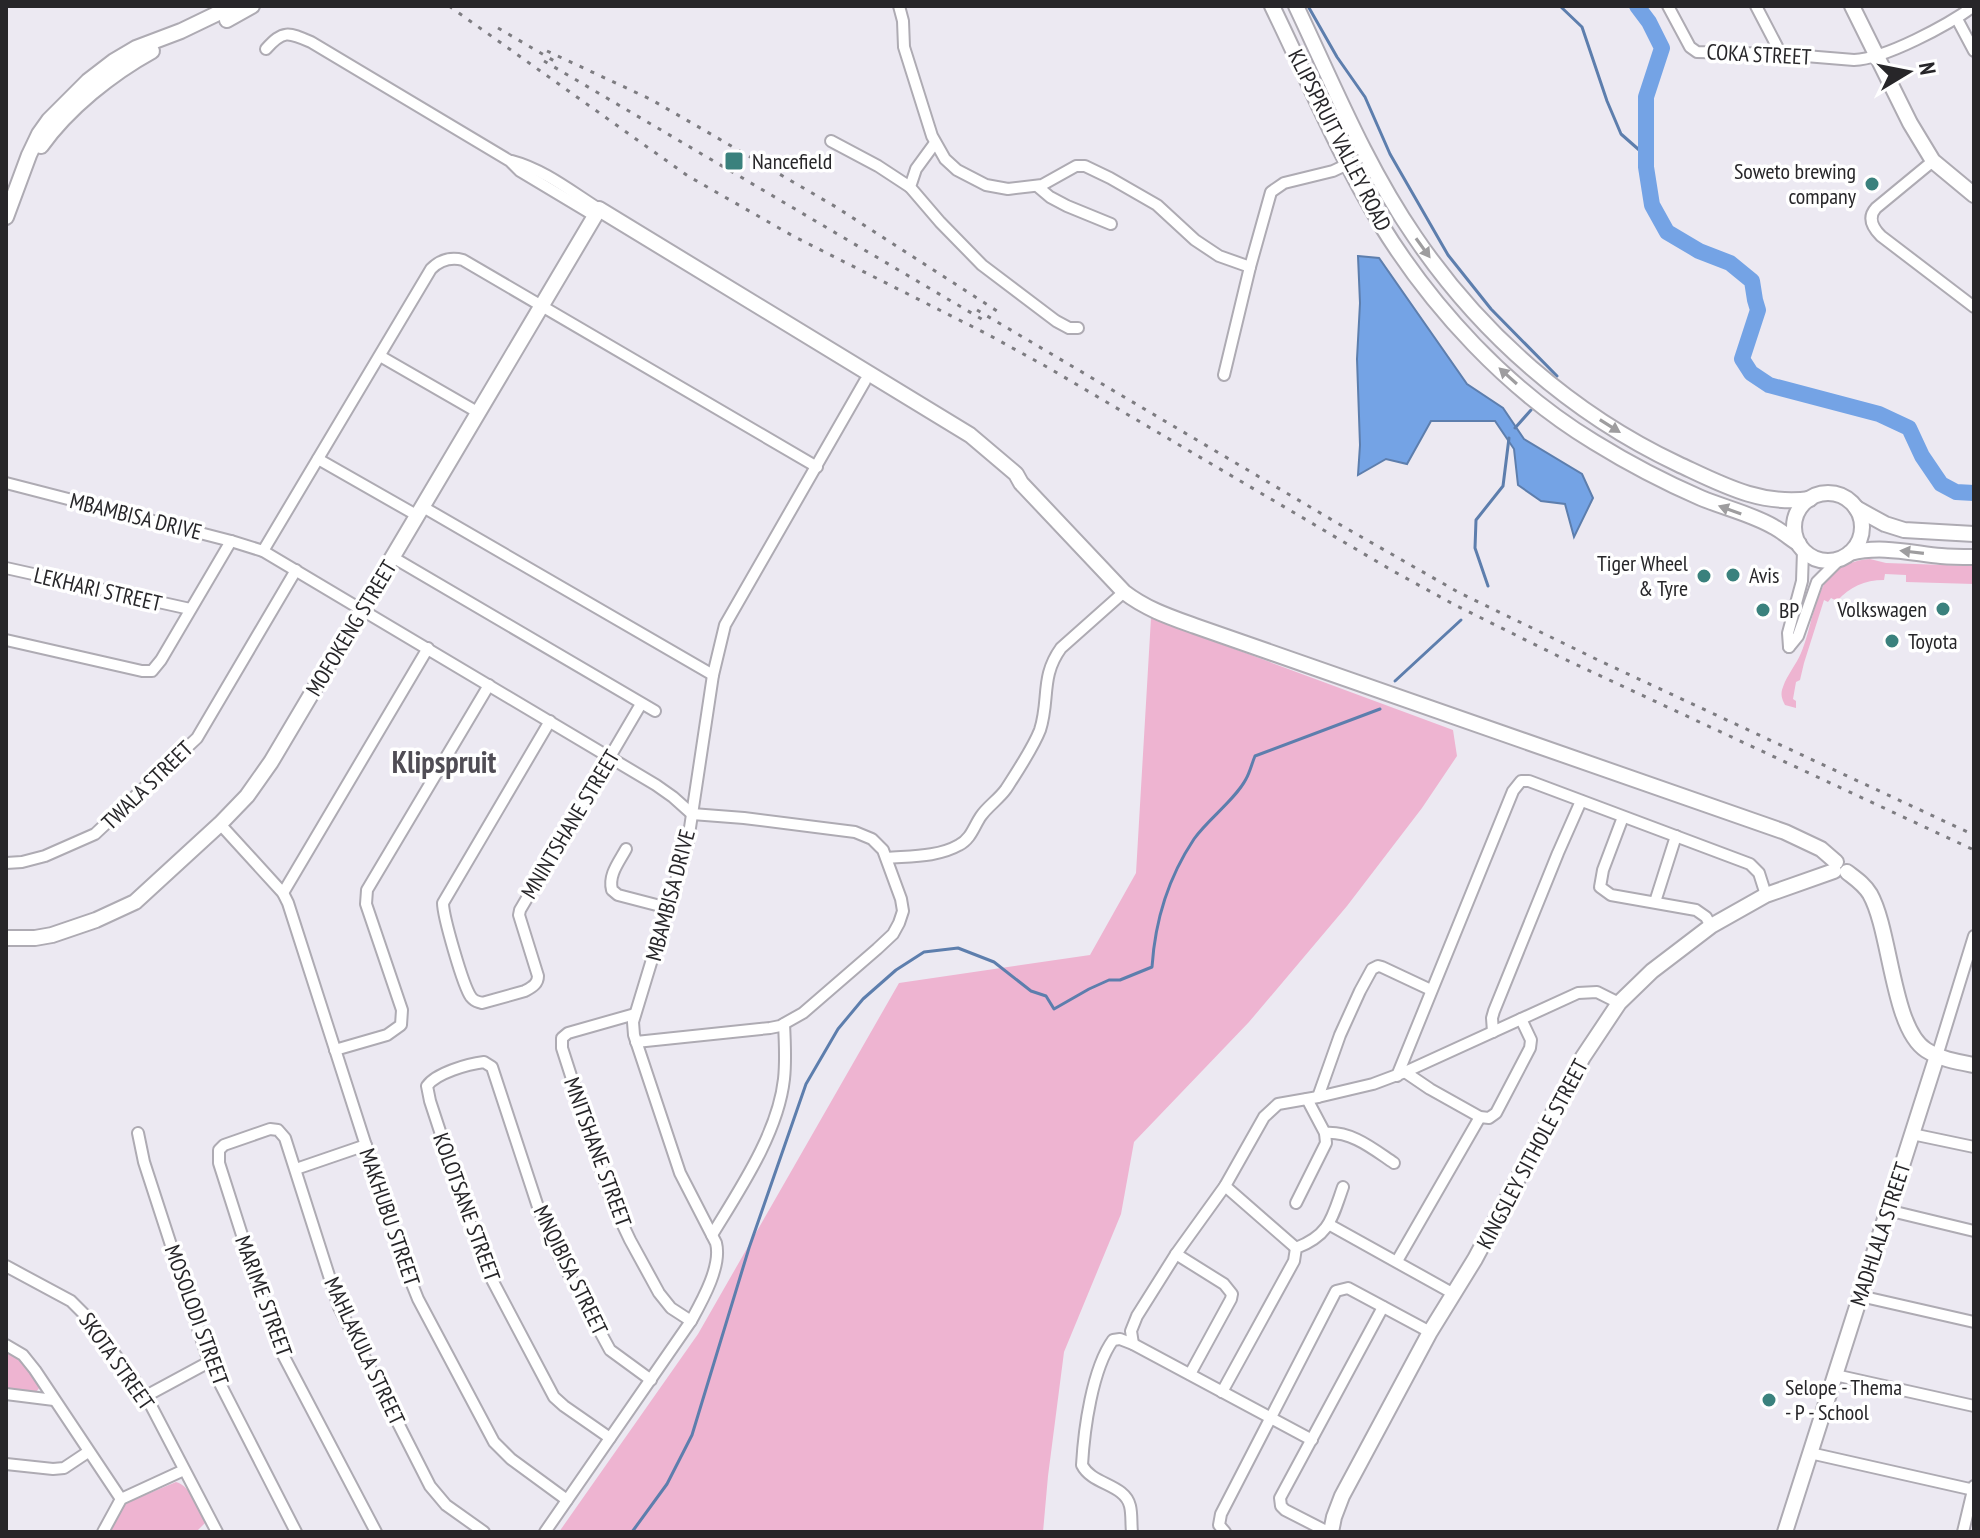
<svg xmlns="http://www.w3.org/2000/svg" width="1980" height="1538" font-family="'PT Sans Narrow',sans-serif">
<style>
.green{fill:#eeb4d1}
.water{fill:#74a3e5;stroke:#5d7ead;stroke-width:2}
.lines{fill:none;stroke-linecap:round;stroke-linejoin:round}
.stream{stroke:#5d7ead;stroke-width:3}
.river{stroke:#74a3e5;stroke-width:16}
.street-casing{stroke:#aeabb3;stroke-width:14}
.secondary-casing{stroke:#aeabb3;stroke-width:18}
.street{stroke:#fff;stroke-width:10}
.secondary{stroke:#fff;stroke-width:14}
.rail{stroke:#7d7c81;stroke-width:3;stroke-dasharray:4 8;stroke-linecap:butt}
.oneway{fill:#9e9d9f}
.poi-dot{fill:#3a817d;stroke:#fff;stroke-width:3}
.labels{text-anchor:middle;stroke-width:7;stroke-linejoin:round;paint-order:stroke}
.street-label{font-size:22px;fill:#272629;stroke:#fff}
.poi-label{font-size:22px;fill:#272629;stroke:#fff;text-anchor:start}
.district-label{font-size:30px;font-weight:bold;fill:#504d55;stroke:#fff}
</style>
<rect width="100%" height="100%" fill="#ece9f2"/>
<g class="green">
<path d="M1870 559 1886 563 1974 566V584L1906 582V575L1885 574 1884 580C1864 580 1850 587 1837 601L1831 598 1828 602 1824 600 1804 663 1800 680 1796 682 1793 699 1796 701V708L1785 705C1782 699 1780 694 1783 687 1787 675 1796 665 1801 653 1811 631 1814 594 1830 576 1841 565 1855 560 1870 559Z"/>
<polygon points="1151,618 1453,730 1457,756 1422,808 1347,906 1249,1022 1134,1142 1121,1214 1064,1352 1048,1476 1043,1532 559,1532 698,1334 899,983 1090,955 1136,873"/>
<polygon points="6,1350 23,1360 39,1384 40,1387 36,1392 6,1390"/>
<path d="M176 1482C192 1487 198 1508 206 1522L196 1532H110L119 1511 126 1503Z"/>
</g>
<polygon class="water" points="1358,256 1379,258 1467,384 1503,408 1524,439 1582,474 1593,498 1574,537 1565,504 1541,501 1518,485 1514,449 1495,421 1431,421 1407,464 1386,459 1358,475 1360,445 1357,359 1360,303"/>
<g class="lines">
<g class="stream">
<polyline points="1308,6 1337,57 1365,97 1390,154 1448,255 1491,309 1557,376"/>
<polyline points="1560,6 1582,27 1607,101 1621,134 1646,156"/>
<polyline points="1515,428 1531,410"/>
<polyline points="1488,586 1475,548 1476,520 1503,486 1509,438"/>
<polyline points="1395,681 1461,620"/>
<path d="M632 1532 667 1484 692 1435 749 1248 806 1084 838 1029 863 999 896 970 924 952 958 948 994 962 1031 991 1046 996 1054 1009 1089 989 1109 980H1120L1152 967C1155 921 1168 878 1194 839 1208 819 1235 800 1246 779 1250 772 1252 763 1255 756L1380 709"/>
</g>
<polyline class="river" points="1637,6 1649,22 1662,48 1646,97 1646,167 1652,205 1667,232 1699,251 1730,263 1752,281 1755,300 1758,310 1742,359 1751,373 1769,385 1879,414 1909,428 1922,456 1941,484 1956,492 1974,493"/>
<defs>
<g id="street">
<polyline points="899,6 903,21 904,47 932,136 945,159 957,170 986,185 1008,189 1042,185 1076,166 1085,166 1110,178 1157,205 1195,240 1219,256 1250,267"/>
<path d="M1668 6 1690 47 1697 52 1781 54 1854 60C1885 59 1948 25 1974 6"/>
<polyline points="1756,6 1781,54"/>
<polyline points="1957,19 1974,51"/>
<path d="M266 49C283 30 288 32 311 42L510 161 520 171 595 216"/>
<polyline points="831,141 878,166 910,187"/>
<polyline points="935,143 916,169 910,187 940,222 982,265 1056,321 1069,328 1078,328"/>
<path d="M512 161C543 169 572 192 599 209"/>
<path d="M1933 161 1876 208C1867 218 1873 228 1881 236L1974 307"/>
<polyline points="1037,186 1050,197 1067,206 1111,224"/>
<polyline points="380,356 479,413"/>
<polyline points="1224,375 1250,267 1271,192 1284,183 1333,171 1348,164"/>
<polyline points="318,459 418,516"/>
<polyline points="6,483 231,541 263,551 656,785 673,797 692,814"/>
<polyline points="423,507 713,675"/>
<path d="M263 551 431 269C440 260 451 257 463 260L817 467"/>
<polyline points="394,558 655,711"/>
<polyline points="6,568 190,609"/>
<polyline points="6,640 142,671 152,671 161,660 231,541"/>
<polyline points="1789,647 1798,636 1817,582 1839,560"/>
<polyline points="1789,647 1788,633 1802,581 1803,551"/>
<path d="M550 721 443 903C443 916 463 986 471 997 475 1002 476 1001 482 1003L525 991C532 987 538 984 538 976L519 915 520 910 641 704"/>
<polyline points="1623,817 1603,870 1600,887 1611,895 1696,910 1706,917 1711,926"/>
<polyline points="220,824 283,893 288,903 404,1264 418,1299 494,1442 511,1459 567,1500"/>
<path d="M626 849C619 862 608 875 612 890L618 895 668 908"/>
<path d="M887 858C911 856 938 857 959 845 971 839 974 826 981 816 988 806 999 799 1006 789 1017 772 1033 748 1040 730 1050 699 1040 677 1061 648L1124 592"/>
<polyline points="6,863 22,862 45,856 95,834 197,738 296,570"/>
<polyline points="283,893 428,648"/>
<polyline points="1655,902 1676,836"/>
<polyline points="635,1014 568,1033 562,1038 562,1048 611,1200 630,1240 659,1293 671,1308 691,1321"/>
<polyline points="1493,1032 1492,1018 1494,1011 1558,853 1581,801"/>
<polyline points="636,1042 770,1028 780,1026 803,1013 877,949 893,934 899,923 903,911 901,899 883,850 872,839 855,832 744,818 692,814"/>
<polyline points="335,1050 387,1035 401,1025 402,1010 366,904 367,890 489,685"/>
<polyline points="1937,1056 1974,936"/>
<polyline points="1405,1072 1430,1089 1480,1117 1489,1118 1496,1113 1530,1048 1531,1040 1521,1019"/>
<polyline points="1397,1076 1513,791 1521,781 1529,781 1750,864 1759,873 1766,895"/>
<polyline points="1318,1097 1340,1035 1360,991 1372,969 1378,966 1382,967 1431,990"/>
<polyline points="138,1133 144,1162 209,1362 296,1532"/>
<path d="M1325 1133C1352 1131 1373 1149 1394 1163"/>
<polyline points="1912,1134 1974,1147"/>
<polyline points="296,1169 366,1145"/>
<polyline points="1225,1186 1296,1248"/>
<polyline points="1296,1203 1326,1143 1325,1133 1307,1099"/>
<polyline points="1887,1210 1974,1231"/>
<polyline points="1330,1225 1454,1294"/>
<path d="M712 1235C740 1189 778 1133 784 1079 786 1061 785 1042 784 1024"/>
<polyline points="1176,1254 1224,1284 1232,1294 1231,1299 1190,1374"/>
<polyline points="1397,1261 1480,1117"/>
<polyline points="6,1266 71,1301 87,1317 146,1396 217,1532"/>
<polyline points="1860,1296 1974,1322"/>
<polyline points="1133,1344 1131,1331 1137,1316 1176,1254 1225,1186 1264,1117 1278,1104 1318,1097 1373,1084 1405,1072 1578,993 1597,992 1619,1003"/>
<polyline points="6,1345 23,1355 35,1370 121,1499"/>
<polyline points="1835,1375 1974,1406"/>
<path d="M1222 1392 1294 1261 1296 1248C1330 1235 1332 1218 1343 1187"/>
<polyline points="6,1394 54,1400"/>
<polyline points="146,1396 209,1362"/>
<path d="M610 1438 564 1406 554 1397 489 1274 480 1253 430 1101 427 1086C436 1073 468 1064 484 1062L492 1067 539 1210 560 1258 610 1350 651 1380"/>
<polyline points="1810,1453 1974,1490"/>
<polyline points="6,1464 53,1469 64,1468 88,1452"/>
<polyline points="103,1532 121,1499 184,1470"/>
<polyline points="376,1532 282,1353 271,1326 219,1163 219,1150 224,1145 270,1129 278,1130 285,1138 339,1307 430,1486 446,1505 484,1532"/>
<path d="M545 1532 691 1321C702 1301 722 1266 716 1243L680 1173 634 1035 633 1022 688 841 713 675 725 625 865 381"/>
<path d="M1132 1532C1131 1524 1132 1514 1130 1506 1125 1484 1092 1485 1082 1465 1084 1430 1092 1369 1113 1340L1120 1339 1133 1344 1312 1440"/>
<polyline points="1225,1532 1219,1525 1221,1514 1336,1291 1348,1288 1430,1332"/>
<polyline points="1328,1532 1285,1510 1281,1506 1280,1498 1383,1307"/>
<polyline points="1963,1532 1974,1486"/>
</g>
<g id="secondary">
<path d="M1272 6C1307 78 1339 155 1380 223 1432 308 1508 390 1594 442 1628 463 1664 482 1701 498 1725 508 1752 514 1774 527 1783 532 1791 539 1799 544"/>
<path d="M1296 6C1333 84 1366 166 1415 237 1480 333 1572 414 1678 464 1721 484 1760 506 1810 499"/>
<polyline points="1852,6 1910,123 1933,161 1974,195"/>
<polyline points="227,20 252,6"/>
<path d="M41 146C68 108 112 73 152 51"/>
<polyline points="6,217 29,155 39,134 49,120 88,81 114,61 136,48 181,31 233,6"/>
<circle cx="1828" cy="527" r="34"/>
<polyline points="1856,508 1885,524 1904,530 1974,534"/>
<path d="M1850 553C1881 545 1911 553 1941 556 1952 557 1963 557 1974 557"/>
<path d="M1847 872C1856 879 1864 884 1870 894 1891 931 1892 1028 1926 1050 1940 1059 1958 1062 1974 1065"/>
<path d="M6 938H35L52 935 96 920 135 902 220 824 247 796 271 762 599 209 970 435 1016 474 1021 483 1124 592C1146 609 1170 617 1195 626L1785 832 1821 849 1836 862"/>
<polyline points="1331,1532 1334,1517 1342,1496 1430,1332 1475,1259 1583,1057 1619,1003 1652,971 1711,926 1766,895 1834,871"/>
<polyline points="1785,1532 1937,1056"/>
</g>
</defs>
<use href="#street" class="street-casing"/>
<use href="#secondary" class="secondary-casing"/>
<use href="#street" class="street"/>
<use href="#secondary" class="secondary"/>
<g class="rail">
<polyline points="449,6 688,176 793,236 987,334 1047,367 1393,571 1455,605 1560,657 1974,850"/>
<polyline points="498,28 556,62"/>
<polyline points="547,51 650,99 697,126 836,207 997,311"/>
<polyline points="544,61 985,321"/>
<polyline points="977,310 1344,527 1458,592 1600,661 1974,835"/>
</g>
</g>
<defs><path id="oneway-solid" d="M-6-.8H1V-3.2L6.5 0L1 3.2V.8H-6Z" transform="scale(2)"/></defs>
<g class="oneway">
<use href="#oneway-solid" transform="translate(1423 248) rotate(54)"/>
<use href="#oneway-solid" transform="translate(1508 376) rotate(-138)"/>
<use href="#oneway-solid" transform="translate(1610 426) rotate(32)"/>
<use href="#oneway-solid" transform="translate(1730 510) rotate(-160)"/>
<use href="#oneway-solid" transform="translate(1912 552) rotate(-173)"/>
</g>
<g class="poi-dot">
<rect x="724" y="151" width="20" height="20" rx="4"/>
<circle cx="1872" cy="184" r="8"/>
<circle cx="1733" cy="575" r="8"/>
<circle cx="1704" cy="576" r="8"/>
<circle cx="1943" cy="609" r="8"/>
<circle cx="1763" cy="610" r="8"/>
<circle cx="1892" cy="641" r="8"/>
<circle cx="1769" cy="1400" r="8"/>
</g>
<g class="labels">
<g class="street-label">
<text transform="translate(1759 54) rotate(3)" y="8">COKA STREET</text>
<text transform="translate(1340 140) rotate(63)" y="8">KLIPSPRUIT VALLEY ROAD</text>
<text transform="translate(136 516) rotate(14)" y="8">MBAMBISA DRIVE</text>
<text transform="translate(98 589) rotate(13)" y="8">LEKHARI STREET</text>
<text transform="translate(351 628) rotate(-59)" y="8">MOFOKENG STREET</text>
<text transform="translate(147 785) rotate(-44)" y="8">TWALA STREET</text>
<text transform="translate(570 824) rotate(-59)" y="8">MNINTSHANE STREET</text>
<text transform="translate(670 895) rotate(-75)" y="8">MBAMBISA DRIVE</text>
<text transform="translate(598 1152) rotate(70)" y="8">MNITSHANE STREET</text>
<text transform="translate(1532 1154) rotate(-62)" y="8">KINGSLEY SITHOLE STREET</text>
<text transform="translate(467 1207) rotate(70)" y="8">KOLOTSANE STREET</text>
<text transform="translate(390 1217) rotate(71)" y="8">MAKHUBU STREET</text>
<text transform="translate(1880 1234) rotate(-72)" y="8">MADHLALA STREET</text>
<text transform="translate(571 1270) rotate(64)" y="8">MNQIBISA STREET</text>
<text transform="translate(264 1296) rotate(70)" y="8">MARIME STREET</text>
<text transform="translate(197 1315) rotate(70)" y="8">MOSOLODI STREET</text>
<text transform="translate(365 1351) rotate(65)" y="8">MAHLAKULA STREET</text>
<text transform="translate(117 1361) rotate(55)" y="8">SKOTA STREET</text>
</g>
<g class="poi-label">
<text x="752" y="169">Nancefield</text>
<text x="1856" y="179" text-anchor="end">Soweto brewing<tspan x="1856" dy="25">company</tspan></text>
<text x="1688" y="571" text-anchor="end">Tiger Wheel<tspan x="1688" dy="25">&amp; Tyre</tspan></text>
<text x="1749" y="583">Avis</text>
<text x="1927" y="617" text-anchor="end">Volkswagen</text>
<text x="1779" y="618">BP</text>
<text x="1908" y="649">Toyota</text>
<text x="1785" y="1395">Selope - Thema<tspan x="1785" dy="25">- P - School</tspan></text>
</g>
<g class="district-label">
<text x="444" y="773">Klipspruit</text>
</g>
</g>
<rect width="1980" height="1538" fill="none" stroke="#272629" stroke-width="16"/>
<g transform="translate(1908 72) rotate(80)" stroke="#ffffff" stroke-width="6" paint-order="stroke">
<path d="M0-6L14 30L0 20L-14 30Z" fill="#272629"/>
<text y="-12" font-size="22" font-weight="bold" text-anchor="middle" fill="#272629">N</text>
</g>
</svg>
